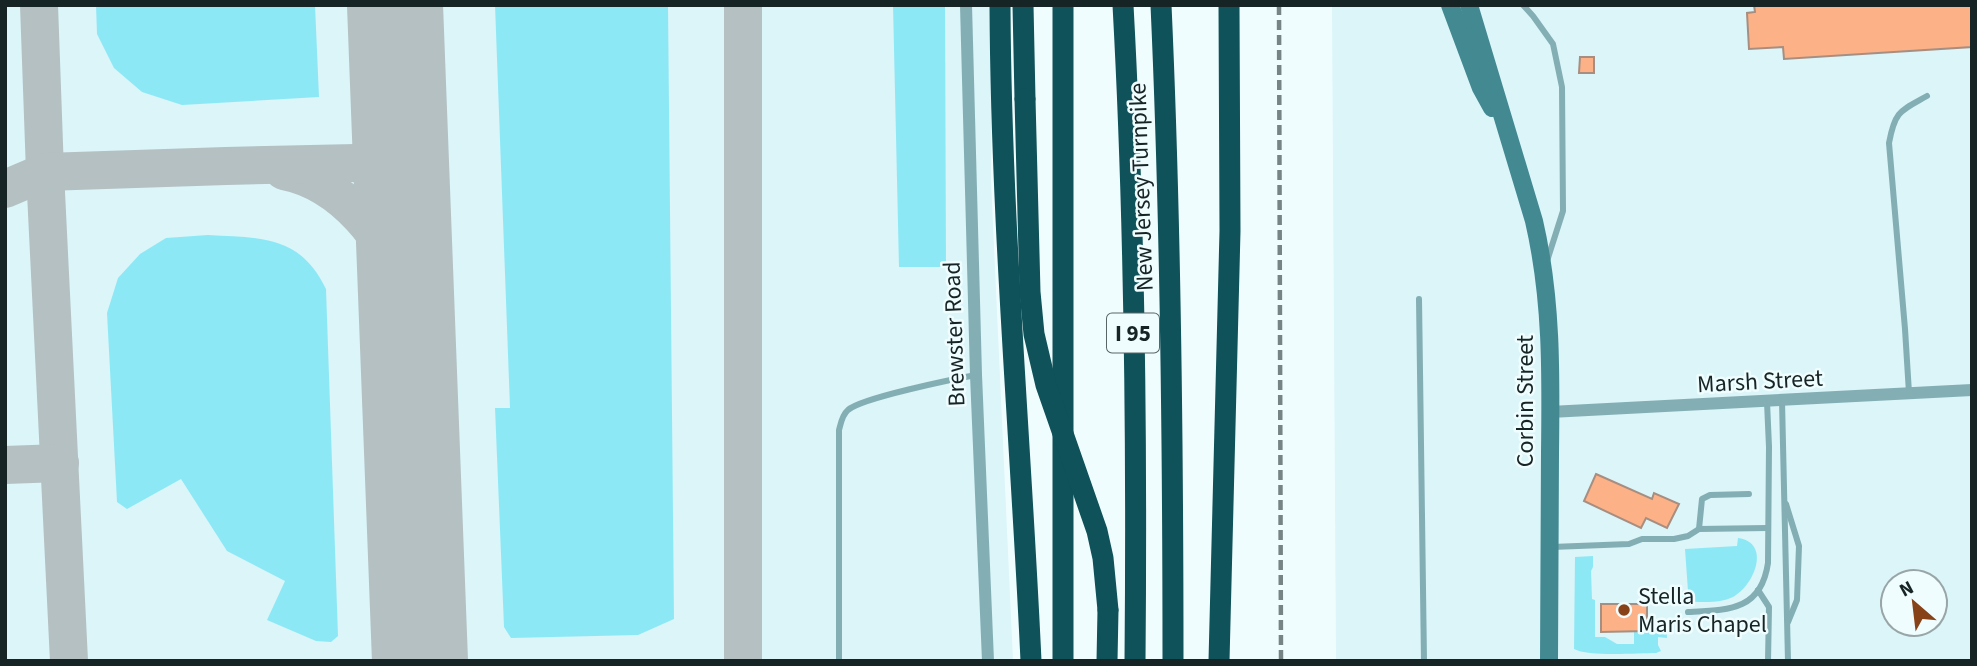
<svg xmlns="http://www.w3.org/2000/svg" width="1977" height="666" font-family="'Source Sans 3',sans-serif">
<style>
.built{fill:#dbf5f9;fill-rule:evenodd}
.green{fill:#8de8f5}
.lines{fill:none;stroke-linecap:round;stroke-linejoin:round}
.taxiway{stroke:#b4c0c2;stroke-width:38}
.runway{stroke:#b4c0c2;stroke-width:96}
.building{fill:#fdb187;stroke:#a78e81;stroke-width:2}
.lane{stroke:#83aeb4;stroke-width:6}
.street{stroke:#83aeb4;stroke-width:12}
.secondary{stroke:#438992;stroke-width:18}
.highway{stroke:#0f525a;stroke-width:21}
.rail{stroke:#778486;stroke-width:4.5;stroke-dasharray:10 5;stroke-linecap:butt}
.highway-bridge{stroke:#0f525a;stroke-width:21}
.poi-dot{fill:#874317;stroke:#f0fdff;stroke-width:2.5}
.labels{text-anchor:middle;stroke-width:5;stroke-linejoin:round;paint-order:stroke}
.shield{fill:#f0fdff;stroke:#586567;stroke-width:2}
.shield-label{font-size:23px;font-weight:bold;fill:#172426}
.street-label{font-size:24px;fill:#172426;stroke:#f0fdff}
.poi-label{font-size:24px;fill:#172426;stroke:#f0fdff;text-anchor:start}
</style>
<rect width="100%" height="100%" fill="#f0fdff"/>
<g class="built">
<polygon points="5,5 992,5 991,181 1013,661 5,661"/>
<path d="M1332 5H1972V661H1336ZM1893 582H1935V624H1893Z"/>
</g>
<g class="green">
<polygon points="96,5 315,5 319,97 182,105 142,92 114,68 97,34"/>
<polygon points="495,5 668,5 674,619 638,635 511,638 504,627 495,408 510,408"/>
<polygon points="893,5 945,5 946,267 899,267"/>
<path d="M208 235C261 238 300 235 326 289L338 636 331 642 316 641 267 620 285 581 227 551 181 479 127 509 117 502 107 313 118 278 140 254 166 238Z"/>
<path d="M1738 538C1772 543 1754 586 1733 597 1725 601 1715 602 1706 602 1695 602 1688 602 1678 598V591H1688L1685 549 1737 546Z"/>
<path d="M1593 556V567L1591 571 1592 599 1595 600V637H1605L1617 644H1634V631H1646L1647 624 1666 623 1667 638 1658 637V645L1661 651 1656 653C1638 653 1588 657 1574 649L1575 557Z"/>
</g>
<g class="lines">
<g class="taxiway">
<polyline points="39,5 45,172 69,661"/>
<polyline points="743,5 743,661"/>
<path d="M284 171C341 182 392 240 403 297 405 309 406 322 407 335"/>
<polyline points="5,189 45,172 226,166 401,162"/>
<polyline points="5,465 60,463"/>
</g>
<polyline class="runway" points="395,5 420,661"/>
</g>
<g class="building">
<polygon points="1754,5 1972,5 1972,47 1784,59 1783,47 1749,49 1747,13 1755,12"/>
<polygon points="1580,57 1594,57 1594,73 1579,73"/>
<polygon points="1596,474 1652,499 1654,493 1679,504 1667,528 1646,518 1641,528 1584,501"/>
<polygon points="1601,604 1647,604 1647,631 1601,632"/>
</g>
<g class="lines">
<g class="lane">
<polyline points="1523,5 1533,16 1553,44 1562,87 1563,211 1547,261"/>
<polyline points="1419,299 1424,661"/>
<path d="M1909 393 1905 329 1889 143C1895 111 1900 111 1927 96"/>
<polyline points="1782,401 1788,661"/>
<polyline points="1786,504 1799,546 1797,600 1788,622"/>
<polyline points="1699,529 1702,499 1710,495 1749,494"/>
<polyline points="1552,547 1629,544 1642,539 1674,539 1688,536 1699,529 1767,528"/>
<polyline points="1758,590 1769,607 1768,661"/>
<path d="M1688 612C1728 610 1761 611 1768 563L1769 447 1767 402"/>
<path d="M839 661V430C841 423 842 415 848 410 861 398 954 379 976 375"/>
</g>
<g class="street">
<polyline points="966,5 976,375 988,661"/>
<polyline points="1550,412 1972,390"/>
</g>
<g class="secondary">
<polyline points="1450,5 1481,88 1492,108"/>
<path d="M1469 5 1534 221C1552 299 1551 374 1550 453 1550 523 1549 592 1549 661"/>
</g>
<g class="highway">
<path d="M1000 5C1001 224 1021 442 1031 661"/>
<polyline points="1023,5 1025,99"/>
<path d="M1123 5C1135 223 1137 442 1135 661"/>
<path d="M1161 5C1171 224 1173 442 1173 661"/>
<polyline points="1063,661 1063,5"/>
<polyline points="1107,661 1108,610"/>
<polyline points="1219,661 1230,231 1229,5"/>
</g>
<polyline class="rail" points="1279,5 1281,661"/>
<polyline class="highway-bridge" points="1025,99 1030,292 1034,334 1046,385 1097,531 1103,558 1108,610"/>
</g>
<circle class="poi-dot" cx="1624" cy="610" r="7"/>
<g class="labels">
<rect class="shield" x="1107" y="313.5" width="52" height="39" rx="5"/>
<g class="shield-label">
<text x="1133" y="341">I 95</text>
</g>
<g class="street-label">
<text transform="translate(1141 187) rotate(-92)" y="8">New Jersey Turnpike</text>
<text transform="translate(954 334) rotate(-92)" y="8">Brewster Road</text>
<text transform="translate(1760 381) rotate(-3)" y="8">Marsh Street</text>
<text transform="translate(1525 401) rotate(-90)" y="8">Corbin Street</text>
</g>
<g class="poi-label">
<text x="1638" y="604">Stella<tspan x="1638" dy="28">Maris Chapel</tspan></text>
</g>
</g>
<rect width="1977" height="666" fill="none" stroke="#172426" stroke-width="14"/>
<g transform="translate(1914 603) rotate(332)"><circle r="33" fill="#f0fdff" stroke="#99a6a8" stroke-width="2"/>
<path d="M0-5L12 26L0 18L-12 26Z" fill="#874317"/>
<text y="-10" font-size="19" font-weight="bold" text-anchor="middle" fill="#172426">N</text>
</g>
</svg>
